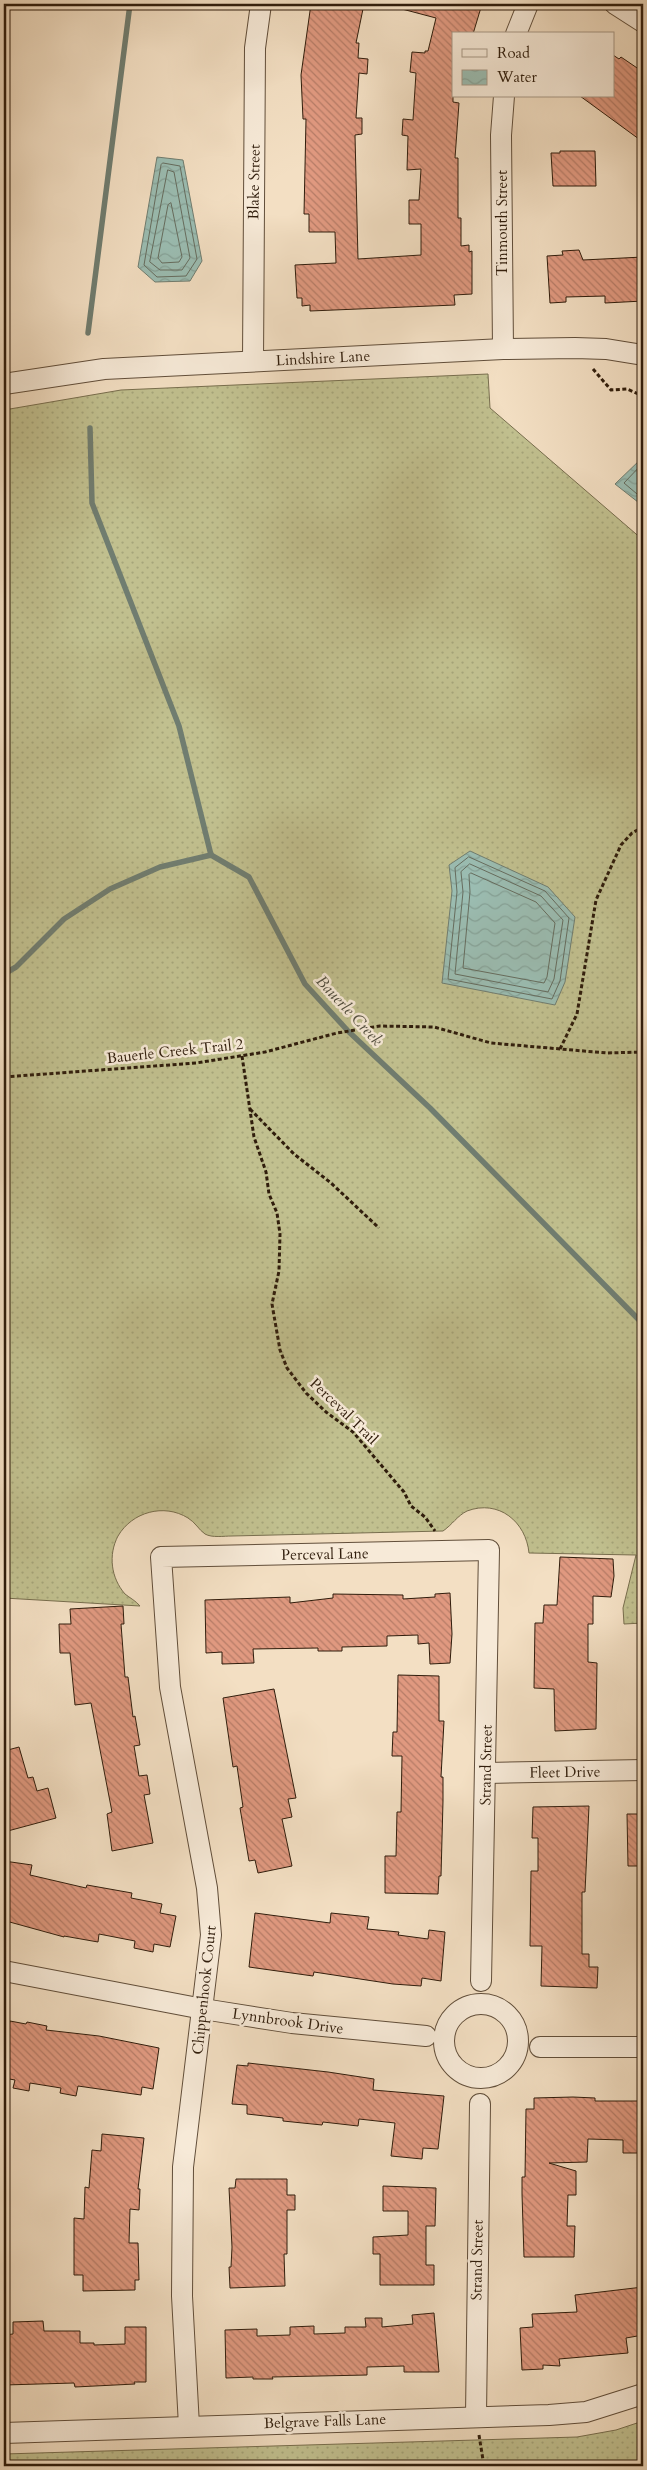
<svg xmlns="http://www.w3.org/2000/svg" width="647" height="2470" font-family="Cardo,serif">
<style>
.grass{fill:url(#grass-dots);stroke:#786e4e}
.water{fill:url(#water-waves);stroke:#707d70}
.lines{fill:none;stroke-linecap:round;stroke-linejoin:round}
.shore{stroke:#666d5f;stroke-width:1}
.stream{stroke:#707d70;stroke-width:5.5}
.building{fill:url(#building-back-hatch);stroke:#301d0c}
.minor-casing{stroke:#614e3a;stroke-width:22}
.path{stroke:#301d0c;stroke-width:3;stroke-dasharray:4 2.5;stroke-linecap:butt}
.minor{stroke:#f7ead8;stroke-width:20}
.labels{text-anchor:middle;stroke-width:5;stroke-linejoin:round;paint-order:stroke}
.street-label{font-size:15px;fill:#301d0c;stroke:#f7ead8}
.water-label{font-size:16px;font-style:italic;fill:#504d3e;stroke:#f7ead8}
</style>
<defs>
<pattern id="grass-dots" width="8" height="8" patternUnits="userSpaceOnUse" patternTransform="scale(1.25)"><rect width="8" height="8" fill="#c1c08f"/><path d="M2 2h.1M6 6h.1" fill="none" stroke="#a6a57a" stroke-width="1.8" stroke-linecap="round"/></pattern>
<pattern id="water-waves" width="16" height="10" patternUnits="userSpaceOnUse" patternTransform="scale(1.25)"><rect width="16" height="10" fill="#9bbdb2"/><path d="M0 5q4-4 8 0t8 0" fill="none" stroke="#86a298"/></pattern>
<pattern id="building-back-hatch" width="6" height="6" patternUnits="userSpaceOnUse" patternTransform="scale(1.25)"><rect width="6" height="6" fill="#e09980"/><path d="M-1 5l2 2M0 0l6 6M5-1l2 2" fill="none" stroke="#b67c67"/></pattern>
</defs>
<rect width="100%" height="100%" fill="#f3dfc3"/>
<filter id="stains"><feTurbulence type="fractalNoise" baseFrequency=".004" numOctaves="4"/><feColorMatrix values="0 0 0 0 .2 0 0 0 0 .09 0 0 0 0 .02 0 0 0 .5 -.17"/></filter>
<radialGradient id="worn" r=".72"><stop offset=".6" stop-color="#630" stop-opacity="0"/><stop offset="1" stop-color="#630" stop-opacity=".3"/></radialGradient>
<g class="grass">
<path d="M488 374 490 408 643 540V1623L624 1624 623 1608 636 1555 529 1553C526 1522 499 1499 467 1511 457 1516 452 1525 443 1531L232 1536C224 1536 212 1538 205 1534 199 1530 195 1522 188 1518 164 1503 132 1512 118 1536 108 1555 111 1578 125 1594 130 1598 136 1601 140 1606L4 1598V410L121 390Z"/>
<polygon points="643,2421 643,2466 4,2466 4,2454 577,2437 616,2430"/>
</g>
<g class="water">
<polygon points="157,157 183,160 202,261 190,281 155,282 138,267"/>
<polygon points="642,458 643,458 643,506 615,484"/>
<polygon points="470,851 548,887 575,917 565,982 555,1005 442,983 452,891 449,865"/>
</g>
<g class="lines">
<g class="shore">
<polygon points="163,163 180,166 197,259 186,276 157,277 144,265 161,165"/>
<polygon points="168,170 174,172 190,258 182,270 160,270 150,262"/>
<polygon points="171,203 182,257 179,262 162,263 158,258 168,205"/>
<polyline points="643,463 624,483 643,499"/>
<polygon points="469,857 545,891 569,918 560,981 552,999 448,979 457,892 455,868"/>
<polygon points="470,864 541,896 563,920 554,979 548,992 455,974 463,892 461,872"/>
<polygon points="471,873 536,902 555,923 547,977 544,983 463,968 470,892 469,875"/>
</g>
<g class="stream">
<polyline points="88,333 130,4"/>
<polyline points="90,428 92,503 179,726 211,855"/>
<polyline points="4,974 16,967 64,919 110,889 160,867 211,855 249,877 305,984 348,1031 430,1108 643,1324"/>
</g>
</g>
<g class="building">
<polygon points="311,4 364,4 356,43 359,43 358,58 368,59 367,74 359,73 356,118 362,118 362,134 355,135 358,259 421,255 421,224 409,224 409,200 419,200 421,169 407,170 408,136 402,135 403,119 413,120 416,73 410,72 412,52 425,53 425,51 428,51 436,18 402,9 403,4 482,4 473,34 453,34 453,102 459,103 455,158 458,158 458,218 461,218 461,246 469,245 469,252 472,251 472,294 454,295 455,305 310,311 310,305 302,306 302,298 297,298 295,265 336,263 335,232 309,232 309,214 304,214 306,119 303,119 301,75"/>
<polygon points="613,55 619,59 621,57 643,72 643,142 580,96 613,96"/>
<polygon points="560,151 595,151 596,186 553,186 551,153 560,153"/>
<polygon points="579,250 583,260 643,257 643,301 605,303 605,296 566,297 566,302 550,303 547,256 563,255 562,251"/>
<polygon points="560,1557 613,1559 614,1576 611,1597 593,1596 593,1624 588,1624 588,1662 597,1663 596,1729 555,1731 554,1689 534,1688 535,1623 543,1623 544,1605 557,1605"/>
<polygon points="450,1593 452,1634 450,1663 430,1664 429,1643 418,1644 418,1635 387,1636 387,1646 342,1647 342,1651 318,1651 318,1648 253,1649 254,1663 222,1664 222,1652 206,1653 205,1600 290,1597 290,1603 333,1598 333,1594 403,1595 403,1599 435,1597 435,1594"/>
<polygon points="123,1606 124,1624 121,1624 125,1677 128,1677 133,1717 135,1716 140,1745 134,1746 139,1776 147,1775 150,1794 144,1795 153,1843 112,1851 107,1814 112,1812 91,1703 75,1705 70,1653 60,1653 59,1624 71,1624 70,1609"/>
<polygon points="398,1675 439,1676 439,1721 444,1721 441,1777 443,1777 443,1801 441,1876 439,1876 438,1894 385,1893 385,1856 396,1856 397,1812 401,1812 402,1756 392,1756 393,1732 397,1732"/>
<polygon points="274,1689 296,1798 288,1799 292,1817 282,1819 292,1866 258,1873 255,1860 249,1861 240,1808 243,1807 237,1766 233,1767 223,1698"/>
<polygon points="19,1747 28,1778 33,1777 37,1791 48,1788 56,1818 4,1832 4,1751"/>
<polygon points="589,1806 585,1892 582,1892 582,1954 589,1954 589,1967 598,1967 597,1988 541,1986 542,1946 530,1946 531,1871 538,1871 538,1838 532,1838 533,1807"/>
<polygon points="627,1814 643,1814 643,1866 628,1866"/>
<polygon points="4,1861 32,1865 30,1875 86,1888 87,1885 132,1893 131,1898 162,1904 160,1913 176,1916 170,1947 154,1944 153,1952 134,1948 135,1941 99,1934 98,1942 64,1936 64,1937 6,1921"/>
<polygon points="255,1913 330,1923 331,1913 369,1917 367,1929 399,1932 398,1935 428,1939 429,1930 445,1932 441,1981 422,1978 421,1986 393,1984 314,1972 313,1976 249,1967"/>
<polygon points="10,2021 26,2024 27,2022 47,2026 46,2030 99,2036 159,2048 153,2089 142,2087 141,2095 78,2086 76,2096 60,2093 61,2088 30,2083 29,2091 13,2088 15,2080 4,2078 4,2054"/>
<polygon points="248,2063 328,2072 374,2079 373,2090 444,2096 438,2149 423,2148 422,2159 391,2156 395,2123 359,2119 358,2126 323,2122 322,2125 283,2121 283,2118 247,2114 247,2105 232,2104 237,2065 248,2066"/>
<polygon points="573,2097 595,2098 595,2101 643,2101 643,2153 623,2153 623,2140 588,2139 587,2162 549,2163 576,2171 576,2195 568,2195 567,2226 575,2226 574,2257 524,2257 522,2194 522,2177 525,2177 526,2109 534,2109 534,2098"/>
<polygon points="102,2134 144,2138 138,2189 140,2189 139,2210 130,2209 129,2243 138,2243 139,2280 135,2280 135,2290 83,2291 83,2275 74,2275 74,2218 84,2219 85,2187 89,2188 92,2150 101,2151"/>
<polygon points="236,2179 287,2179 287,2195 295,2195 295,2210 287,2210 287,2254 284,2254 285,2286 230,2288 229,2267 231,2267 232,2247 229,2188 235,2188"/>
<polygon points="383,2186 436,2188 435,2226 426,2226 426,2265 434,2265 434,2285 380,2285 380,2254 373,2254 373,2237 408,2235 408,2211 383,2211"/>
<polygon points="643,2287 643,2335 626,2338 628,2353 559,2359 560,2366 543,2365 543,2369 522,2370 520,2328 533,2327 532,2314 577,2312 575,2295"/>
<polygon points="434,2313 439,2372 404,2372 404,2366 367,2367 367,2375 272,2377 273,2379 253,2379 253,2377 226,2378 225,2330 257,2329 257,2336 290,2335 290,2327 314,2326 314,2334 345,2333 345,2327 366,2327 365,2318 382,2318 382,2327 413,2324 412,2315"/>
<polygon points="43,2321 44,2331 80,2331 80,2343 94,2343 94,2345 125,2344 125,2327 146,2327 146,2382 134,2382 135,2384 75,2387 74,2383 4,2385 4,2335 13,2334 13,2322"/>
</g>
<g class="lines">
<defs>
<g id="minor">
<polyline points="615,4 643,22"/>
<polyline points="516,34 528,4"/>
<polyline points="503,349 501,135 504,96"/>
<polyline points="253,361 255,48 261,4"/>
<polyline points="4,384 104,369 503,349 575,348 606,349 643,355"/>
<polyline points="486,1773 643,1770"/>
<polyline points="4,1971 203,2009 292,2023 426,2036"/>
<circle cx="481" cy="2041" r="37"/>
<polyline points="540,2047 643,2047"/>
<polyline points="476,2416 480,2104"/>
<polyline points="189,2426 182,2296 183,2167 211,1935 207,1888 170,1687 161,1557 489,1550 481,1981"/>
<polyline points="4,2433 549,2415 586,2412 643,2394"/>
</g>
</defs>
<use href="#minor" class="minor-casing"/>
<g class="path">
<polyline points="593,369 611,390 627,389 643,396"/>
<polyline points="560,1049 577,1014 596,900 621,845 632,833 643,827"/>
<polyline points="242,1056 254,1137 266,1172 269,1194 277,1213 280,1234 279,1271 272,1304 280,1350 287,1368 306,1393 326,1412 353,1432 404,1492 411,1506 425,1517 435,1531"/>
<polyline points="4,1077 196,1063 265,1052 337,1033 380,1026 434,1027 491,1043 607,1053 643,1052"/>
<polyline points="250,1109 294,1154 331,1183 379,1228"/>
<polyline points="479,2435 484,2466"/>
</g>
<use href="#minor" class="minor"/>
</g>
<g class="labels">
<g class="street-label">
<text transform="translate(254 182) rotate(-89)" y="5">Blake Street</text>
<text transform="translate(502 223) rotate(-90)" y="5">Tinmouth Street</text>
<text transform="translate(323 358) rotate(-3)" y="5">Lindshire Lane</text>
<text transform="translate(175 1051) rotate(-6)" y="5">Bauerle Creek Trail 2</text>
<text transform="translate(344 1411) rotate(44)" y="5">Perceval Trail</text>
<text transform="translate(325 1554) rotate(-1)" y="5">Perceval Lane</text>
<text transform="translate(486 1765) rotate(-89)" y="5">Strand Street</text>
<text transform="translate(565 1772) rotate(-1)" y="5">Fleet Drive</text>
<text transform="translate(204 1990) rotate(-84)" y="5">Chippenhook Court</text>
<text transform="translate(288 2021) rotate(8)" y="5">Lynnbrook Drive</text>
<text transform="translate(477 2260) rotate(-89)" y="5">Strand Street</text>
<text transform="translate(325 2421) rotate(-2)" y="5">Belgrave Falls Lane</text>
</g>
<g class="water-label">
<text transform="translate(350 1010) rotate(47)" y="6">Bauerle Creek</text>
</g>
</g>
<rect width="647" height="2470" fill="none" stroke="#f3dfc3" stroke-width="20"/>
<rect x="5" y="5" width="637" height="2460" fill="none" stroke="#301d0c" stroke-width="2.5"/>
<rect x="10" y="10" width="627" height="2450" fill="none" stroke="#301d0c"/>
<rect x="452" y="32" width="162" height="65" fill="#f7ead8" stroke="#a79886"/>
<rect x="462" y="49" width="25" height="8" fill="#f7ead8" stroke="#a79886"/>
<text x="497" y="58" font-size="15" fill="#301d0c">Road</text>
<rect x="462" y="70" width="25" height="15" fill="url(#water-waves)" stroke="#a79886"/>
<text x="497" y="82" font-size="15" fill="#301d0c">Water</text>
<rect width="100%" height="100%" filter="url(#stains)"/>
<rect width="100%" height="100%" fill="url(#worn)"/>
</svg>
